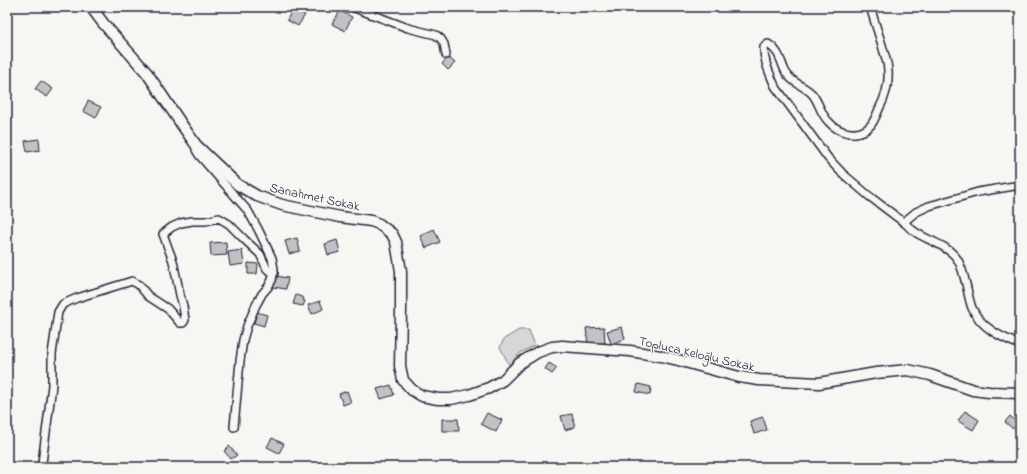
<svg xmlns="http://www.w3.org/2000/svg" width="1027" height="474" font-family="'Indie Flower',sans-serif">
<style>
.green{fill:#d7d7d7;stroke:#7c7c89}
.building{fill:#c2c2c4;stroke:#22223b}
.lines{fill:none;stroke-linecap:round;stroke-linejoin:round}
.street-casing{stroke:#22223b;stroke-width:10}
.secondary-casing{stroke:#22223b;stroke-width:13}
.street{stroke:#f6f6f2;stroke-width:7}
.secondary{stroke:#f6f6f2;stroke-width:10}
.labels{text-anchor:middle;stroke-width:3;stroke-linejoin:round;paint-order:stroke}
.street-label{font-size:13px;fill:#22223b;stroke:#f6f6f2}
</style>
<rect width="100%" height="100%" fill="#f6f6f2"/>
<filter id="ink" filterUnits="userSpaceOnUse"><feTurbulence type="fractalNoise" baseFrequency=".025" numOctaves="2"/><feDisplacementMap in="SourceGraphic" scale="8" xChannelSelector="R" yChannelSelector="G"/><feConvolveMatrix kernelMatrix="1 2 1 2 8 2 1 2 1" color-interpolation-filters="sRGB"/></filter>
<g filter="url(#ink)">
<polygon class="green" points="519,330 529,330 535,345 520,353 509,365 500,347 504,339"/>
<g class="building">
<polygon points="293,8 305,15 298,26 287,20"/>
<polygon points="340,11 352,17 345,31 332,24"/>
<polygon points="448,57 455,63 448,70 442,64"/>
<polygon points="41,81 53,89 47,97 35,89"/>
<polygon points="88,101 101,107 96,118 83,111"/>
<polygon points="39,139 40,150 27,152 25,141"/>
<polygon points="434,229 440,242 426,248 420,236"/>
<polygon points="297,238 300,251 289,254 285,241"/>
<polygon points="337,240 340,252 328,255 325,244"/>
<polygon points="226,242 227,255 211,256 210,243"/>
<polygon points="242,250 244,264 230,266 228,252"/>
<polygon points="248,263 258,264 257,274 248,274"/>
<polygon points="276,276 288,278 286,289 273,287"/>
<polygon points="296,295 304,298 303,300 305,301 303,306 293,304"/>
<polygon points="320,301 323,309 312,314 308,305"/>
<polygon points="257,312 267,315 264,326 254,323"/>
<polygon points="604,327 605,343 588,345 586,328"/>
<polygon points="622,327 625,339 611,344 607,331"/>
<polygon points="549,363 557,368 552,374 545,369"/>
<polygon points="638,384 651,387 650,395 636,392"/>
<polygon points="391,385 394,395 381,399 377,389"/>
<polygon points="347,391 351,402 343,405 339,394"/>
<polygon points="965,411 979,420 973,430 958,421"/>
<polygon points="487,413 502,420 496,432 481,424"/>
<polygon points="572,414 575,427 565,430 561,416"/>
<polygon points="1010,416 1018,423 1013,429 1005,422"/>
<polygon points="763,417 767,430 754,434 750,421"/>
<polygon points="442,419 458,419 459,431 442,431"/>
<polygon points="272,438 284,444 279,453 267,447"/>
<polygon points="229,446 237,455 231,459 224,451"/>
</g>
<g class="lines">
<defs>
<g id="street">
<polyline points="352,7 408,28 436,35 441,39 444,44 446,55"/>
<path d="M870 7C874 20 878 32 882 45 884 54 888 62 888 71 889 84 885 98 879 109 877 114 874 121 871 125 859 139 838 133 828 121 821 114 819 103 813 95 806 86 793 84 787 74 785 72 784 68 783 66 779 55 777 50 768 44L764 47C763 60 770 74 775 86L828 158 842 173 869 196 906 224C918 239 942 241 955 256 962 264 963 274 966 284 968 292 969 300 972 308 981 328 1001 337 1020 345"/>
<polyline points="196,145 196,150 199,155 248,211 258,229 272,258 274,269 272,280 268,287 262,294 256,305 247,326 243,340 240,361 234,427"/>
<polyline points="906,224 905,221 916,212 929,206 978,192 1020,185"/>
<polyline points="42,467 42,463 48,417 52,385 52,354 58,312 63,304 77,298 132,281 139,285 148,296 168,309 180,323 183,323 185,320 183,306 180,295 173,261 163,234 172,227 181,223 192,221 206,221 219,218 229,224 245,240 260,254 267,269 274,273"/>
</g>
<polyline id="secondary" points="91,7 103,23 147,73 182,125 196,145 238,185 257,196 282,205 340,217 371,221 379,224 392,234 396,242 401,271 401,309 400,366 403,380 412,390 422,396 438,399 451,399 469,395 489,388 503,380 520,363 538,352 552,347 562,346 630,351 661,356 678,360 739,377 759,380 819,383 876,373 908,370 930,375 973,390 989,392 1020,393"/>
</defs>
<use href="#street" class="street-casing"/>
<use href="#secondary" class="secondary-casing"/>
<use href="#street" class="street"/>
<use href="#secondary" class="secondary"/>
</g>
</g>
<g class="labels">
<g class="street-label">
<text transform="translate(315 196) rotate(12)" y="5">Sarıahmet Sokak</text>
<text transform="translate(697 353) rotate(13)" y="5">Topluca Keloğlu Sokak</text>
</g>
</g>
<rect width="1027" height="474" fill="none" stroke="#f6f6f2" stroke-width="24"/>
<rect x="12" y="12" width="1003" height="450" fill="none" stroke="#22223b" stroke-width="1.5" filter="url(#ink)"/>
</svg>
